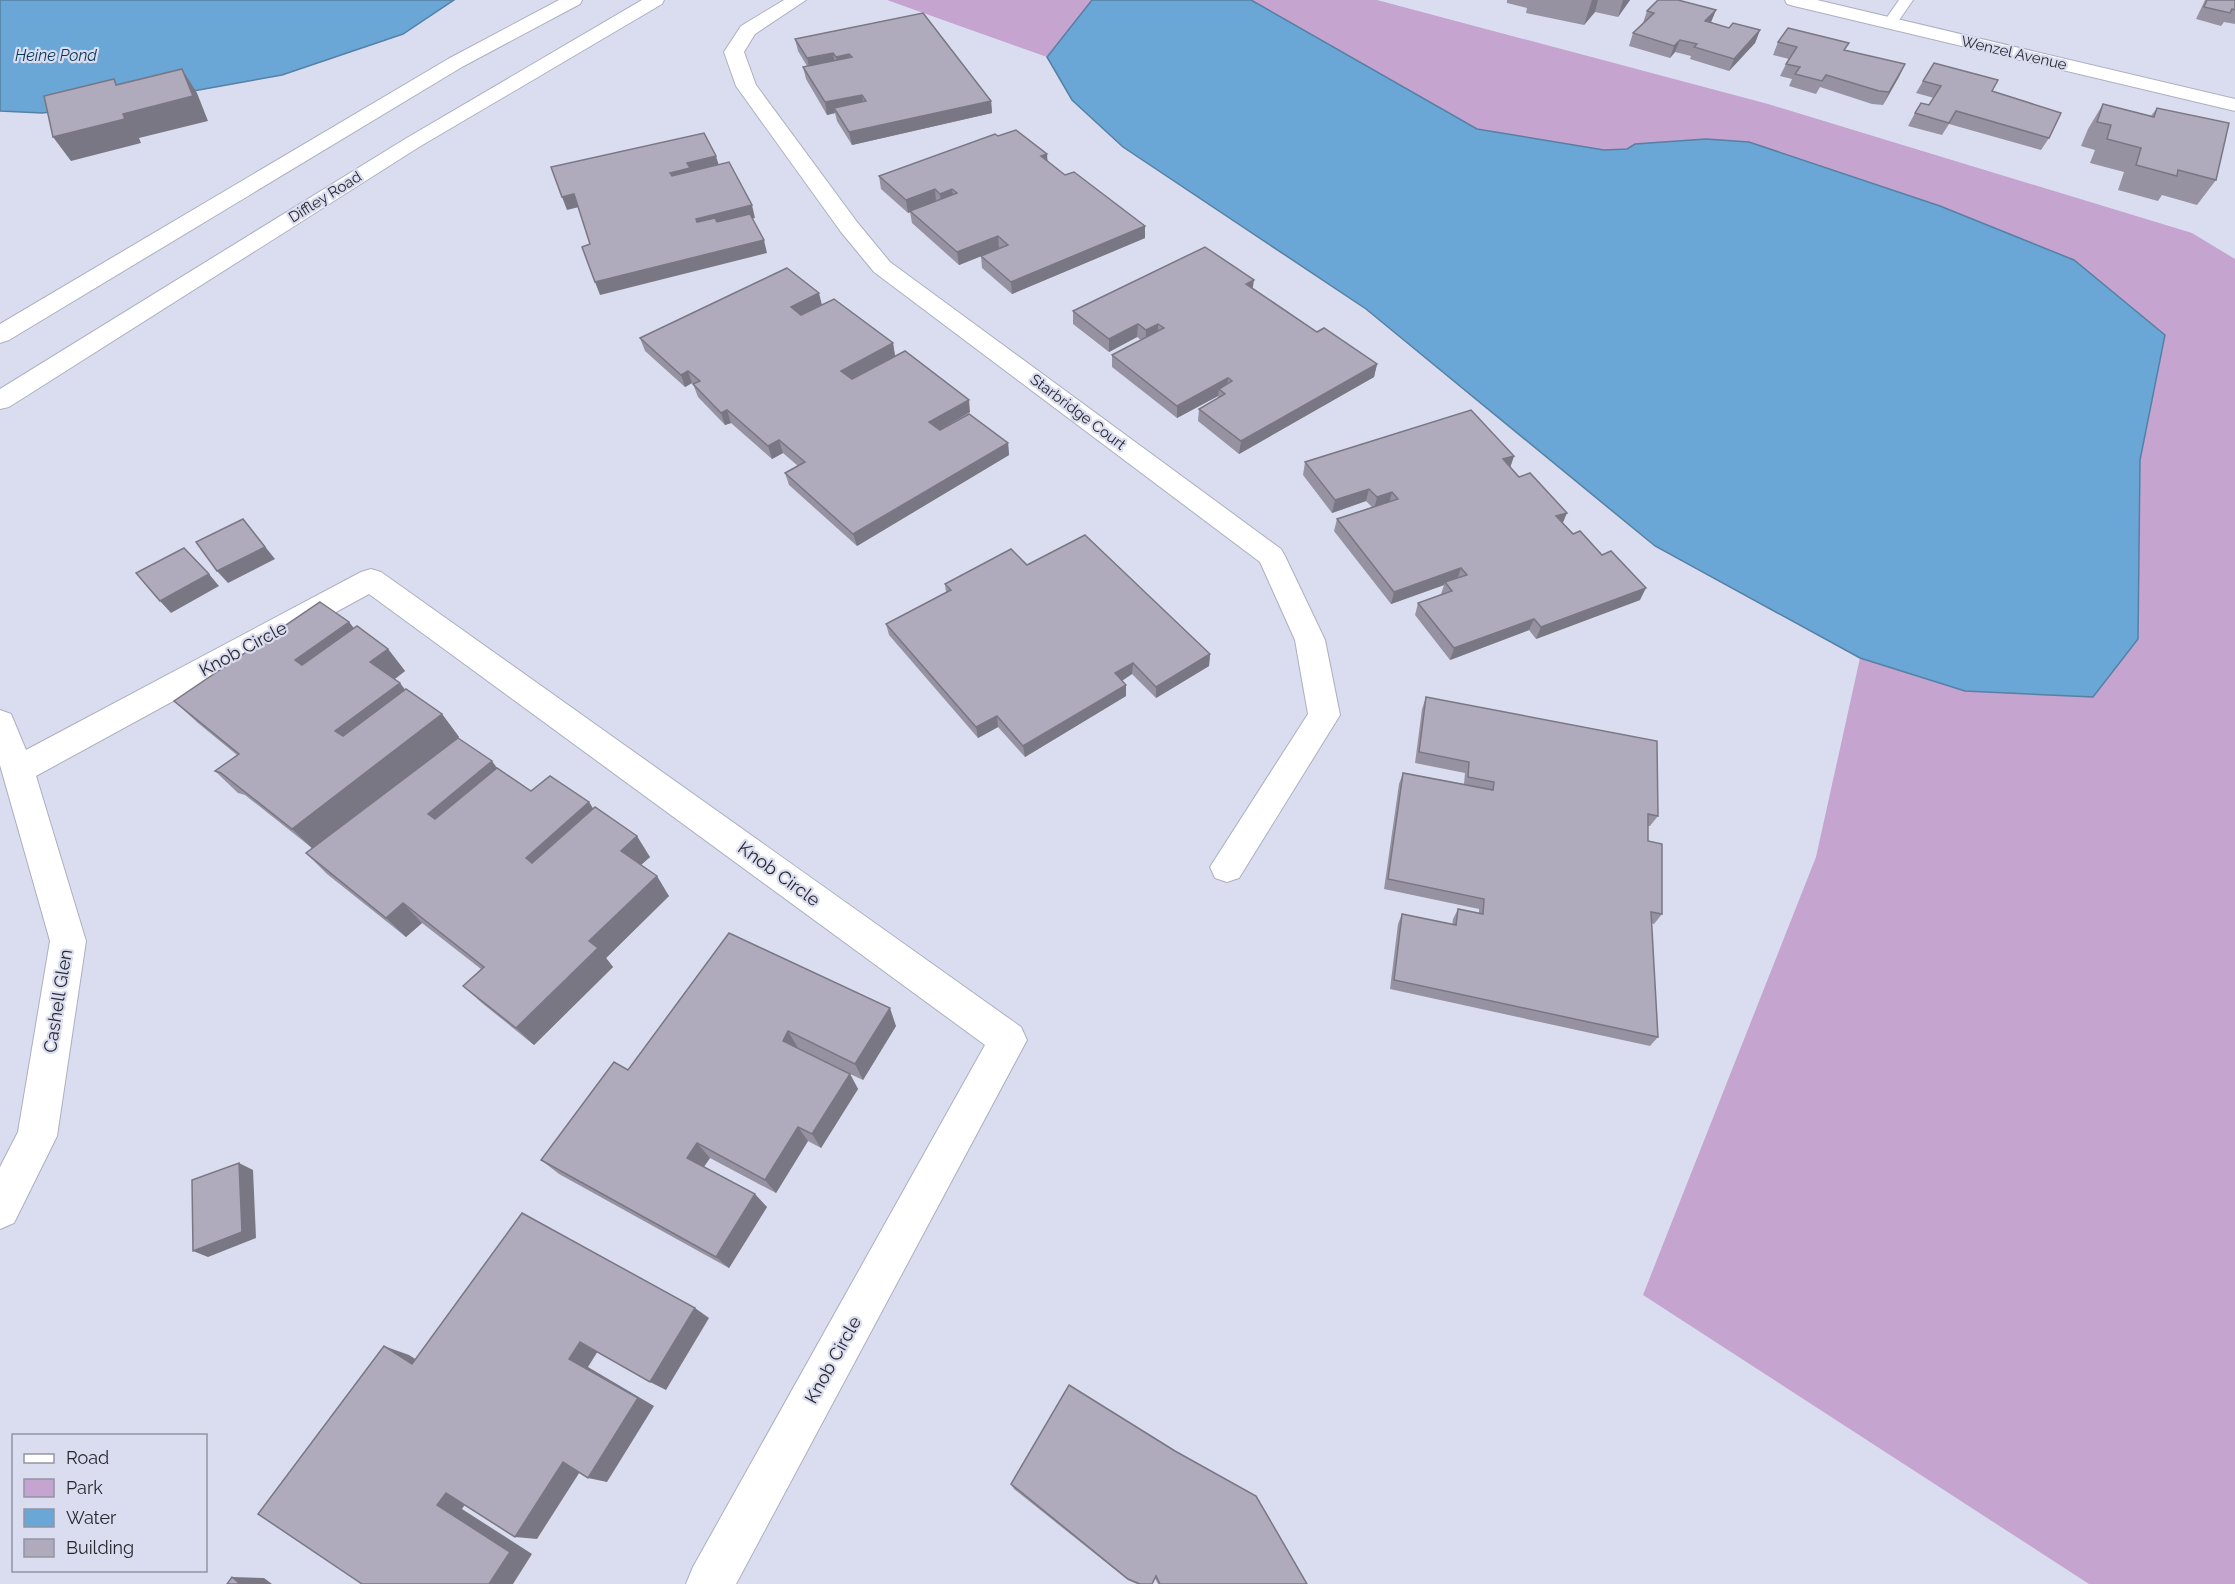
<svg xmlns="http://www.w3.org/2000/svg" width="2235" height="1584" font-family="Raleway,sans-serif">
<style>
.green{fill:#c5a4d0}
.water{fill:#6aa6d6;stroke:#5680a4;stroke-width:1.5}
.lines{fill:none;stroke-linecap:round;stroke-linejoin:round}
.service-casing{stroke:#acafc1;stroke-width:2}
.minor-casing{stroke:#acafc1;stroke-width:2}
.secondary-casing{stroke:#acafc1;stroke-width:2}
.service{fill:#fff;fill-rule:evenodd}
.minor{fill:#fff;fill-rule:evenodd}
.secondary{fill:#fff;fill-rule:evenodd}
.wall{fill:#9692a2}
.shaded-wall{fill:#7a7784}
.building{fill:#afaabc;stroke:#7a7784;stroke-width:1.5}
.labels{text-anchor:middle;stroke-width:4.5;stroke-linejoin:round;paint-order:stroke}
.far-street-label{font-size:15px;fill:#27272e;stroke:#daddef}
.far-water-label{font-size:16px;font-style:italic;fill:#043656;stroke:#daddef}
.street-label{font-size:18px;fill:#27272e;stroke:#daddef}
</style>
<rect width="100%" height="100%" fill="#daddef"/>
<g class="green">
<polygon points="887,0 1092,0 1047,57"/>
<polygon points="1251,0 1377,0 1768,104 2192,233 2235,259 2235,1584 2089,1584 1643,1295 1816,857 1860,658 1965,691 2138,639 2140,460 2165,335 1706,139 1635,144 1628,149 1604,150 1477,129"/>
</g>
<g class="water">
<polygon points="0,0 454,0 403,34 282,75 115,105 42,113 0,111"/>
<polygon points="1092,0 1251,0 1477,129 1604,150 1627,149 1635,144 1706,139 1749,142 1940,206 2074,260 2165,335 2140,460 2138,639 2093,697 1965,691 1860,658 1655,546 1366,309 1123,147 1072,100 1047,57"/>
</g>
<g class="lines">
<defs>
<polygon id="service" points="1899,0 1913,0 1895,26 1885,26 1883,23"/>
<g id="minor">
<polygon points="784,0 806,0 755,34 744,52 756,85 857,222 890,262 1281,549 1285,556 1325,640 1340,715 1239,878 1227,882 1215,878 1210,867 1308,714 1295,640 1260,562 874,272 841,232 736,86 724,52 741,26"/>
<polygon points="1785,0 1817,0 2235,99 2235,111 1794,6 1787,4"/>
<polygon points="371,569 381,572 1021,1027 1027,1040 736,1584 686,1584 693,1567 985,1045 369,594 36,776 86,941 57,1136 14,1223 0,1229 0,1167 18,1132 50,941 0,765 0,710 11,714 26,750 361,572"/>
</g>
<g id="secondary">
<polygon points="559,0 582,0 580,4 462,67 9,340 0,343 0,324 448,59"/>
<polygon points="642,0 664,0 662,4 419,147 9,407 0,409 0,389 405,139"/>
</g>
</defs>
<use href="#service" class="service-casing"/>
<use href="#minor" class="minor-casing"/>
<use href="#secondary" class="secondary-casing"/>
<use href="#service" class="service"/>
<use href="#minor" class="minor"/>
<use href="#secondary" class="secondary"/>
</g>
<g class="wall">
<polygon points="1507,0 1630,0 1618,17 1595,12 1584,25 1526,13 1527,8 1507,3"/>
<polygon points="2205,0 2235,0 2235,24 2224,22 2221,26 2196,19"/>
<polygon points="1716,10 1711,22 1729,28 1760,30 1755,43 1729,71 1690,59 1691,56 1675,52 1670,58 1629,46 1633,33 1643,23 1647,11"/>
<polygon points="923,13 991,101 992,113 852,145 837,121 835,113 827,115 806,79 803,67 807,66 798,51 795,39"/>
<polygon points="1778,42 1845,50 1905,64 1883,105 1872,104 1820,87 1816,94 1789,86 1792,79 1780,76 1786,64 1789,59 1773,55"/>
<polygon points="1923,81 1992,91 2049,138 2041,150 1949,124 1942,135 1908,126 1915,113 1929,105 1934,98 1916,93"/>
<polygon points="2103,104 2151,116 2157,108 2216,180 2197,205 2162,195 2158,201 2118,190 2124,172 2090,163 2095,150 2081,146 2088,129"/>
<polygon points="1047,154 1047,161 1065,175 1145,226 1145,238 1012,294 982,268 981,256 999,249 959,265 912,223 910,212 908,213 881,189 879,176"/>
<polygon points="1253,288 1317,332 1377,364 1374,377 1239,454 1198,421 1199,409 1218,398 1218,396 1177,418 1112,367 1112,355 1141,340 1137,337 1109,352 1073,324 1073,311"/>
<polygon points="822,305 893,343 895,356 852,379 970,412 939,430 1008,443 1009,455 857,546 789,485 785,473 798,466 783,453 772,459 731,423 725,425 698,397 693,384 692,383 685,387 645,351 640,338"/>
<polygon points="1514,456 1510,467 1563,523 1640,600 1536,639 1529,630 1450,660 1415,615 1418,603 1441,594 1444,585 1391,604 1334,531 1337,519 1372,507 1366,501 1332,513 1303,475 1305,462"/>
<polygon points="1027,565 1210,654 1209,666 1156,698 1132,674 1122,681 1126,685 1126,696 1025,757 998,727 978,738 889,635 886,624 946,592 945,584"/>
<polygon points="349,622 354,629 388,649 405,671 395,679 405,690 442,714 459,737 430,759 497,768 531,791 589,802 593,809 650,857 641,865 669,896 606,958 613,967 534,1045 482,1003 463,986 481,969 422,923 406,937 327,874 306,853 312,848 245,795 238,793 215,771 237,755 198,723 174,701"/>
<polygon points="1426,697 1658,816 1650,826 1648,826 1648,841 1662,914 1654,924 1651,923 1658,1037 1650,1046 1390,989 1398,924 1402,914 1452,925 1453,919 1458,909 1479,914 1479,909 1384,889 1399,784 1403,773 1464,784 1465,773 1415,763 1422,709"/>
<polygon points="729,933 896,1026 863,1080 850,1074 858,1089 821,1148 808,1141 776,1193 710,1158 704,1167 767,1207 729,1268 559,1174 541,1160 628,1070"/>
<polygon points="1011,1484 1307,1584 1158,1584 1155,1578 1152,1584 1137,1584 1128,1580 1014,1489"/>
</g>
<g class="shaded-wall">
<polygon points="1592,0 1598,0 1595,12 1584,25"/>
<polygon points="1623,0 1630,0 1618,17"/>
<polygon points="1716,10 1711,22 1705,21"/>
<polygon points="1760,30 1755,43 1729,71 1734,59"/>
<polygon points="1680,40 1675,52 1670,58 1674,46"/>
<polygon points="833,53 835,65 810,70 807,58"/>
<polygon points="849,54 851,66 838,69 836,57"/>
<polygon points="1905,64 1899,77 1883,105 1889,92"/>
<polygon points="182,69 197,93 208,121 139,138 141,143 71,161 53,137"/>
<polygon points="862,95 864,107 834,108 835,113 827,115 825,102"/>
<polygon points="991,101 992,113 852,145 849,132"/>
<polygon points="1047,154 1048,166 1041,156"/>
<polygon points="716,156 720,169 674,185 670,173 687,163"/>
<polygon points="935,189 936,202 908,213 906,200"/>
<polygon points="952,189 954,202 941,206 940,194"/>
<polygon points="574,194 579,207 567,210 562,197"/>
<polygon points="752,205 755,218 699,231 696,219"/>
<polygon points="1145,226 1145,238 1012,294 1011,282"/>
<polygon points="998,236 999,249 959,265 957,252"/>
<polygon points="764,240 767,253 600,295 595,282"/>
<polygon points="1254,280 1252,293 1246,284"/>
<polygon points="819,293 822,305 794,320 791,307"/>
<polygon points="1138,324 1137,337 1109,352 1109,339"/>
<polygon points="1158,324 1158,337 1146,343 1146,330"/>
<polygon points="893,343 895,356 844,383 841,371"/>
<polygon points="1377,364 1374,377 1239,454 1241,441"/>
<polygon points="688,371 692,383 685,387 681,375"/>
<polygon points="1228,378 1227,391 1219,389 1218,396 1177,418 1177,406"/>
<polygon points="969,400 970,412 931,435 929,422"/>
<polygon points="727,410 731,423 725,425 721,413"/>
<polygon points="779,440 783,453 772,459 768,446"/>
<polygon points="1008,443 1009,455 857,546 853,534"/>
<polygon points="1514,456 1510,468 1503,459"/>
<polygon points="1369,489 1366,501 1332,513 1335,500"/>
<polygon points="1392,492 1389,504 1374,510 1377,497"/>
<polygon points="1567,513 1562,525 1556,516"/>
<polygon points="243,519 275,559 228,583 217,571"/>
<polygon points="1461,568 1457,580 1445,582 1444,585 1391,604 1394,592"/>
<polygon points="209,574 219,586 171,613 160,601"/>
<polygon points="1646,588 1640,600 1536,639 1541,627"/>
<polygon points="1534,619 1529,630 1450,660 1454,648"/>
<polygon points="349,622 367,645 315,683 295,660"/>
<polygon points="388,649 405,671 388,684 370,662"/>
<polygon points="1210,654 1209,666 1156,698 1156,687"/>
<polygon points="1133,663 1132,674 1115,685 1115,673"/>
<polygon points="400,683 417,705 355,753 335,731"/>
<polygon points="1126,685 1126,696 1025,757 1023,746"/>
<polygon points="442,714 459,737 314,850 292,829"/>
<polygon points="997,716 998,727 978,738 976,727"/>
<polygon points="492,761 508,783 446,835 428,814"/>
<polygon points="589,802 602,823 542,879 526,858"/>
<polygon points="637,836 650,857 634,871 621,851"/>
<polygon points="657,876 669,896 606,958 613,967 534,1045 516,1028 589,941"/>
<polygon points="403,903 422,923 406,937 386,918"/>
<polygon points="890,1008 896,1026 863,1080 855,1064"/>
<polygon points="788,1031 798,1048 783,1041"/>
<polygon points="850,1074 858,1089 821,1148 812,1134"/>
<polygon points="798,1127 808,1141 776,1193 765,1180"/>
<polygon points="697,1143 710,1158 700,1172 687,1158"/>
<polygon points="239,1163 253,1170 256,1238 208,1257 193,1251"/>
<polygon points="755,1194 767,1207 729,1268 716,1257"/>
<polygon points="695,1308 709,1318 666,1390 650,1382"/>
<polygon points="580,1342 598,1351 588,1367 654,1406 607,1482 588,1478 569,1359"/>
<polygon points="384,1346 409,1355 436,1372 412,1364"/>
<polygon points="563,1462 583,1467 537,1539 515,1537"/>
<polygon points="446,1493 470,1497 462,1509 532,1554 513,1584 489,1584 437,1505"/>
<polygon points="232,1577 264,1578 272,1584 240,1584"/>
</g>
<g class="building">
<polygon points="1658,0 1678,0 1716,10 1705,21 1729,28 1733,23 1760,30 1734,59 1694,47 1697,44 1680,40 1674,46 1633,33 1654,13 1647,11"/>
<polygon points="2207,0 2235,0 2235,10 2232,9 2230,13 2204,7"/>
<polygon points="923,13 991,101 849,132 834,108 866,101 862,95 825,102 803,67 852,57 849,54 836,57 833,53 807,58 795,39"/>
<polygon points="1788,28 1849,43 1844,50 1905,64 1889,92 1879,91 1826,75 1822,81 1795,74 1800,67 1786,64 1797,47 1778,42"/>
<polygon points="1934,63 1998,80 1992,91 2061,113 2049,138 1956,111 1949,123 1915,113 1921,103 1929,105 1941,86 1923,81"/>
<polygon points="182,69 193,96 123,114 125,119 53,137 44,96 114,79 116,85"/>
<polygon points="2103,104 2154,117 2157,108 2229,123 2216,180 2178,170 2177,176 2136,165 2141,148 2107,139 2111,125 2097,122"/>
<polygon points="1016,130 1047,154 1041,156 1065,175 1074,172 1145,226 1011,282 981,256 1008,245 998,236 957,252 910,211 957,193 952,189 940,194 935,189 906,200 879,176 995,134 998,136"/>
<polygon points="704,133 716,156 687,163 690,168 670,173 672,176 729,162 752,205 696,219 697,222 715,218 717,222 750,214 764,240 595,282 582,247 590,244 574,194 562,197 551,167"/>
<polygon points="1205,247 1254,280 1246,284 1317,332 1324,328 1377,364 1241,441 1199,409 1225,394 1219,389 1232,381 1228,378 1177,406 1112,355 1164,328 1158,324 1146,330 1138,324 1109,339 1073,311"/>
<polygon points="787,268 819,293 791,307 801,315 834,299 893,343 841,371 852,379 905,351 969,400 929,422 940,430 969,414 1008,443 853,534 785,473 805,462 779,440 768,446 727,410 721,413 693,384 700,381 688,371 681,375 640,338"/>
<polygon points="1471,410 1514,456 1503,459 1519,477 1530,473 1567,513 1556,516 1573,534 1580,531 1602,555 1611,551 1646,588 1541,627 1534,619 1454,648 1418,603 1452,591 1445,582 1467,575 1461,568 1394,592 1337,519 1398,499 1392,492 1377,497 1369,489 1335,500 1305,462"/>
<polygon points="243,519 265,547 217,571 196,542"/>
<polygon points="1085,535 1210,654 1156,687 1133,663 1115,673 1126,685 1023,746 997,716 976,727 886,624 951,590 945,584 1011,549 1027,565"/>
<polygon points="184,548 209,574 160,601 136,573"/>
<polygon points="320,602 349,622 295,660 302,665 357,626 388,649 370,662 400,683 335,731 343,736 406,689 442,714 292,829 221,773 215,771 239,754 174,701"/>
<polygon points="1426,697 1657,741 1658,816 1648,814 1648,841 1662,844 1662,914 1651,912 1658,1037 1394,980 1402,914 1456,925 1458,909 1483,914 1484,899 1388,879 1403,773 1493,790 1494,782 1468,777 1469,762 1419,752"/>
<polygon points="458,738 492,761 428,814 435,819 497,768 531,791 550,776 589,802 526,858 532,863 595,807 637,836 621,851 657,876 589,941 598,948 516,1028 463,986 484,967 403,903 386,918 306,853"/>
<polygon points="729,933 890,1008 855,1064 788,1031 783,1041 850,1074 812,1134 798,1127 765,1180 697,1143 687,1158 755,1194 716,1257 541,1160 614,1062 628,1070"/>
<polygon points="239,1163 242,1232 193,1251 192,1180"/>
<polygon points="522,1213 695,1308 650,1382 580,1342 569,1359 638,1398 588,1478 563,1462 515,1537 446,1493 437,1505 510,1552 489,1584 362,1584 258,1514 384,1346 412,1364"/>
<polygon points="1069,1385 1175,1451 1256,1496 1307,1584 1160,1584 1156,1576 1152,1584 1140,1584 1128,1579 1011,1484"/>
<polygon points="232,1577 240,1584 227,1584"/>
</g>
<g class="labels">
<g class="far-street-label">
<text transform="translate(2014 53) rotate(13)" y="5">Wenzel Avenue</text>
<text transform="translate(325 197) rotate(-32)" y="5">Diffley Road</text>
<text transform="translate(1078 412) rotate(37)" y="5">Starbridge Court</text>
</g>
<g class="far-water-label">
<text x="56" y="61">Heine Pond</text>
</g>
<g class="street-label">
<text transform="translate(243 649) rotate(-28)" y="6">Knob Circle</text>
<text transform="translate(779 874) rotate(36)" y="6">Knob Circle</text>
<text transform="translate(58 1001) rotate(-81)" y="6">Cashell Glen</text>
<text transform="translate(833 1360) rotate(-61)" y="6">Knob Circle</text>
</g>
</g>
<rect x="12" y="1434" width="195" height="138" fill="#daddef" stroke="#9294a2" stroke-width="1.5"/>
<rect x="24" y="1454" width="30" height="9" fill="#ffffff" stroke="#9294a2" stroke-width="1.5"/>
<text x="66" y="1464" font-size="18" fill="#27272e">Road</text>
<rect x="24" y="1479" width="30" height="18" fill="#c5a4d0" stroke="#9294a2" stroke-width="1.5"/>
<text x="66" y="1494" font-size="18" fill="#27272e">Park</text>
<rect x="24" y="1509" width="30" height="18" fill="#6aa6d6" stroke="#9294a2" stroke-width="1.5"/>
<text x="66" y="1524" font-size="18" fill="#27272e">Water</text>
<rect x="24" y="1539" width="30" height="18" fill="#afaabc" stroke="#9294a2" stroke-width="1.5"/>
<text x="66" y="1554" font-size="18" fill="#27272e">Building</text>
</svg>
